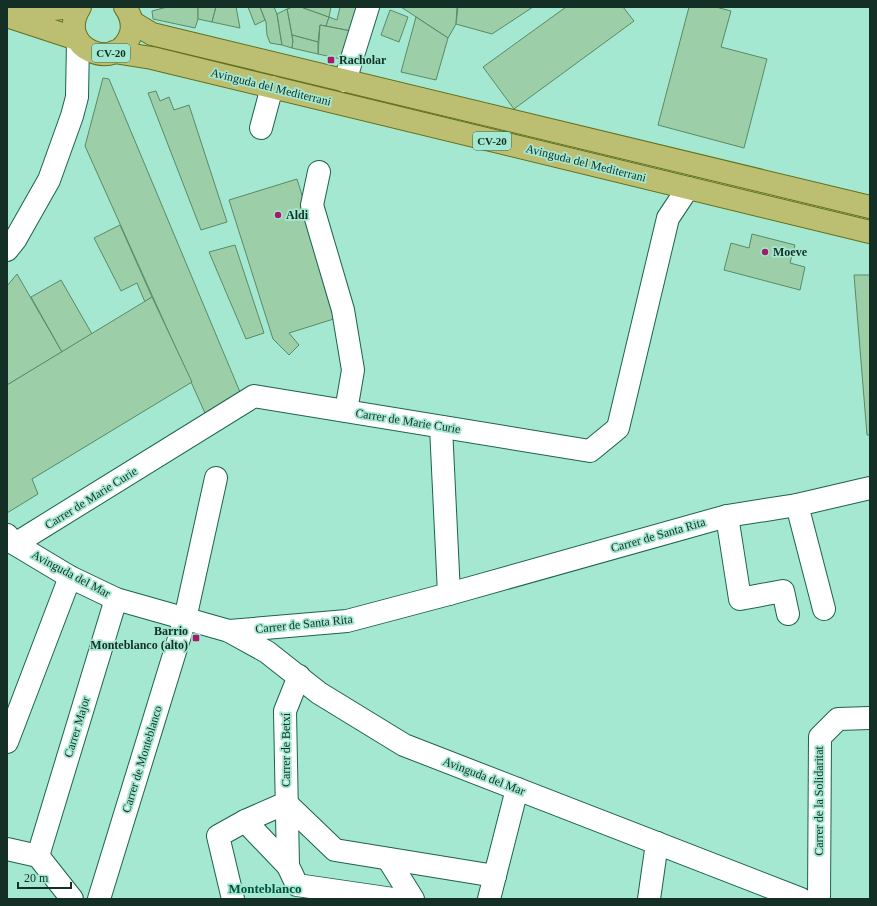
<svg xmlns="http://www.w3.org/2000/svg" width="877" height="906" font-family="Georgia,serif">
<style>
.building{fill:#9ccea7;stroke:#5a8a67}
.lines{fill:none;stroke-linecap:round;stroke-linejoin:round}
.minor-casing{stroke:#1c6250;stroke-width:24}
.major-casing{stroke:#64701a;stroke-width:24}
.minor{stroke:#fff;stroke-width:22}
.major{stroke:#bcbe72;stroke-width:22}
.poi-dot{fill:#a21c69;stroke:#a4e8d1;stroke-width:1.5}
.labels{text-anchor:middle;stroke-width:3.5;stroke-linejoin:round;paint-order:stroke}
.shield{fill:#a4e8d1;stroke:#3e6659;stroke-width:1}
.shield-label{font-size:11px;font-weight:bold;fill:#132f26}
.poi-label{font-size:12px;font-weight:bold;fill:#132f26;stroke:#a4e8d1;text-anchor:start}
.street-label{font-size:12px;fill:#132f26;stroke:#a4e8d1}
.neighbourhood-label{font-size:13px;font-weight:bold;fill:#01513f;stroke:#a4e8d1}
</style>
<rect width="100%" height="100%" fill="#a4e8d1"/>
<g class="building">
<polygon points="167,7 198,7 198,19 195,28 153,19 152,11"/>
<polygon points="198,7 216,7 212,22 198,19"/>
<polygon points="216,7 236,7 240,28 212,22"/>
<polygon points="248,7 260,7 265,20 255,25"/>
<polygon points="260,7 274,7 277,14 282,45 270,43 267,35 266,22"/>
<polygon points="293,7 301,7 329,17 326,26 320,25 318,42 292,35 287,9"/>
<polygon points="301,7 331,7 329,17"/>
<polygon points="340,7 359,7 351,31 326,26 329,17 337,20"/>
<polygon points="401,7 457,7 456,24 448,38"/>
<polygon points="458,7 533,7 492,34 456,24"/>
<polygon points="566,7 623,7 634,21 514,109 483,67"/>
<polygon points="689,7 716,7 731,11 721,47 767,59 744,148 658,125"/>
<polygon points="287,9 293,41 292,48 282,45 277,14"/>
<polygon points="390,10 408,17 399,42 381,35"/>
<polygon points="416,17 448,38 436,80 401,72"/>
<polygon points="320,25 351,31 341,59 318,54"/>
<polygon points="292,35 318,42 318,54 292,48 293,41"/>
<polygon points="103,78 109,79 240,392 205,413 85,146"/>
<polygon points="156,91 160,101 169,97 174,110 189,105 227,222 201,230 148,93"/>
<polygon points="297,179 340,317 289,333 299,345 289,355 273,339 229,200"/>
<polygon points="120,225 152,297 145,302 137,283 121,291 94,238"/>
<polygon points="752,234 795,245 790,263 805,267 800,290 724,270 731,243 749,248"/>
<polygon points="235,245 264,333 246,339 209,252"/>
<polygon points="17,274 62,352 7,385 7,286"/>
<polygon points="854,275 870,275 870,435 867,435"/>
<polygon points="61,280 92,334 62,352 31,297"/>
<polygon points="152,297 192,382 32,479 38,494 7,513 7,385"/>
</g>
<g class="lines">
<defs>
<g id="minor">
<polyline points="345,81 368,7"/>
<polyline points="261,128 272,87"/>
<polyline points="319,172 312,205 343,310 353,370 346,411"/>
<polyline points="7,250 15,240 49,180 72,116 77,97 78,41"/>
<polyline points="441,427 449,594"/>
<polyline points="797,505 824,609"/>
<polyline points="727,516 740,599 783,591 788,614"/>
<polyline points="7,535 15,544 70,577 116,599 229,631 267,652 319,693 404,745 801,899"/>
<polyline points="15,544 254,396 590,451 618,428 668,218 688,188"/>
<polyline points="229,631 347,621 449,594 727,516 797,505 870,488"/>
<polyline points="7,742 70,577"/>
<polyline points="286,803 245,821 288,866 285,711 299,676"/>
<polyline points="286,803 335,850 495,876"/>
<polyline points="7,849 38,856 72,899"/>
<polyline points="38,856 116,599"/>
<polyline points="388,859 413,899"/>
<polyline points="288,866 297,885 393,899"/>
<polyline points="99,899 185,619 216,478"/>
<polyline points="233,899 218,836 245,821"/>
<polyline points="489,899 517,789"/>
<polyline points="649,899 657,843"/>
<polyline points="819,899 820,737 838,719 870,718"/>
</g>
<g id="major">
<path d="M80 7C54 48 118 75 131 33 133 24 131 15 125 7"/>
<polyline points="11,14 71,7"/>
<polyline points="7,16 77,39"/>
<polyline points="132,22 152,34 870,207"/>
<polyline points="114,52 152,58 870,232"/>
</g>
</defs>
<use href="#minor" class="minor-casing"/>
<use href="#major" class="major-casing"/>
<use href="#minor" class="minor"/>
<use href="#major" class="major"/>
</g>
<g class="poi-dot">
<rect x="327" y="56" width="8" height="8" rx="2"/>
<circle cx="278" cy="215" r="4"/>
<circle cx="765" cy="252" r="4"/>
<rect x="192" y="634" width="8" height="8" rx="2"/>
</g>
<g class="labels">
<g class="shield">
<rect x="92" y="44" width="38" height="18" rx="3"/>
<rect x="473" y="132" width="38" height="18" rx="3"/>
</g>
<g class="shield-label">
<text x="111" y="57">CV-20</text>
<text x="492" y="145">CV-20</text>
</g>
<g class="poi-label">
<text x="339" y="64">Racholar</text>
<text x="286" y="219">Aldi</text>
<text x="773" y="256">Moeve</text>
<text x="188" y="635" text-anchor="end">Barrio<tspan x="188" dy="14">Monteblanco (alto)</tspan></text>
</g>
<g class="street-label">
<text transform="translate(271 87) rotate(14)" y="4">Avinguda del Mediterrani</text>
<text transform="translate(586 163) rotate(14)" y="4">Avinguda del Mediterrani</text>
<text transform="translate(408 421) rotate(9)" y="4">Carrer de Marie Curie</text>
<text transform="translate(91 498) rotate(-32)" y="4">Carrer de Marie Curie</text>
<text transform="translate(658 535) rotate(-16)" y="4">Carrer de Santa Rita</text>
<text transform="translate(71 574) rotate(28)" y="4">Avinguda del Mar</text>
<text transform="translate(304 624) rotate(-6)" y="4">Carrer de Santa Rita</text>
<text transform="translate(77 727) rotate(-73)" y="4">Carrer Major</text>
<text transform="translate(286 750) rotate(-90)" y="4">Carrer de Betxí</text>
<text transform="translate(142 759) rotate(-73)" y="4">Carrer de Monteblanco</text>
<text transform="translate(484 776) rotate(21)" y="4">Avinguda del Mar</text>
<text transform="translate(819 801) rotate(-90)" y="4">Carrer de la Solidaritat</text>
</g>
<g class="neighbourhood-label">
<text x="265" y="893">Monteblanco</text>
</g>
</g>
<rect width="877" height="906" fill="none" stroke="#132f26" stroke-width="16"/>
<path d="M18 882v6h53v-6" fill="none" stroke="#132f26" stroke-width="2"/>
<text x="24" y="882" font-size="12" fill="#132f26" stroke="#a4e8d1" stroke-width="3" paint-order="stroke">20 m</text>
</svg>
